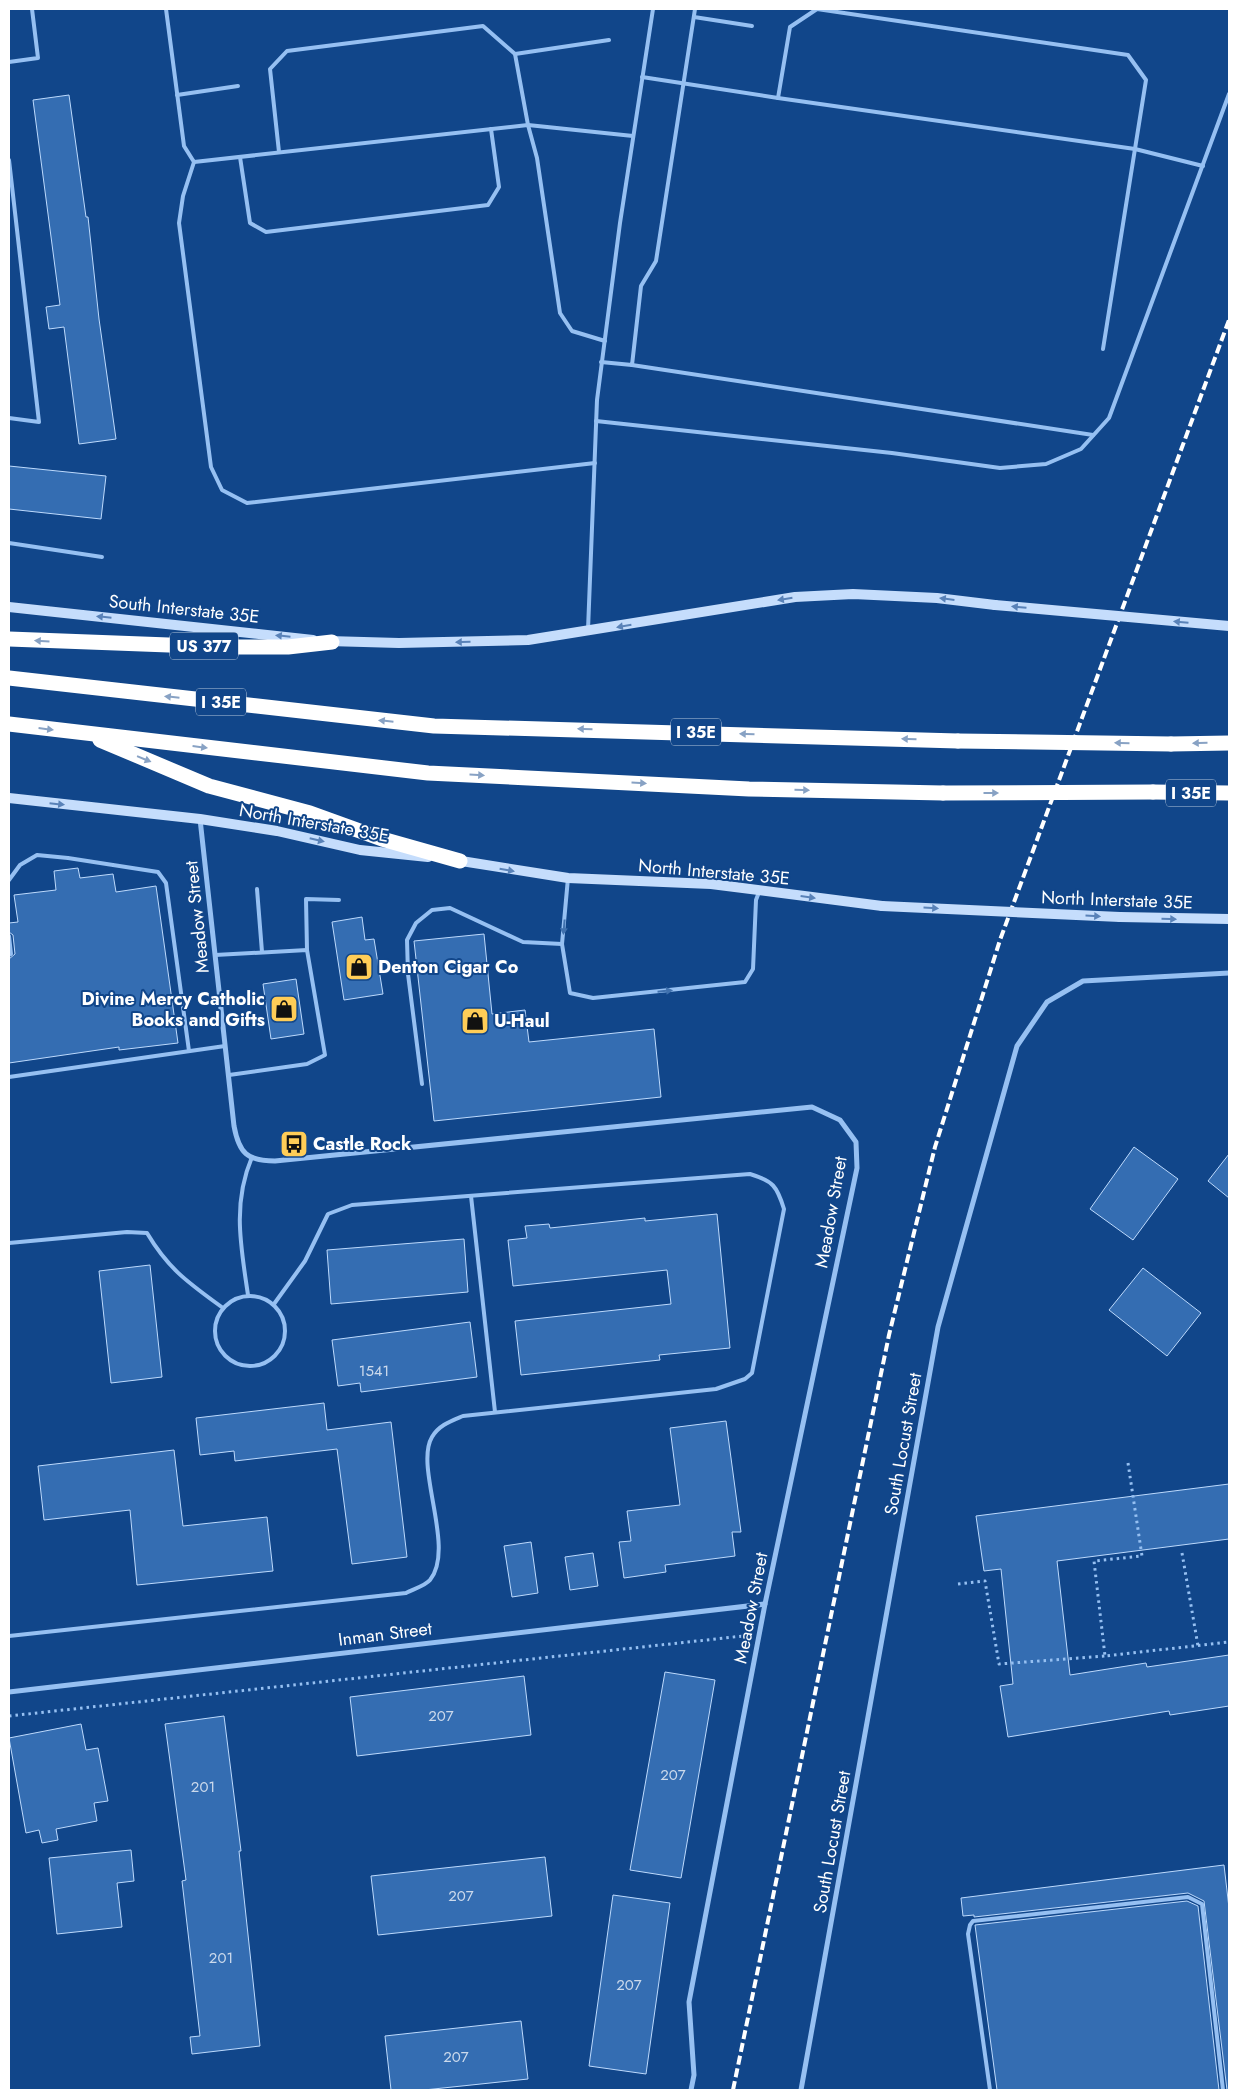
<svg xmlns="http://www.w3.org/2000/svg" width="1238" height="2099" font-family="Jost,sans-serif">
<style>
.building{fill:#346db2;stroke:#bddafd}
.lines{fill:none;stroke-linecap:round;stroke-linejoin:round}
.path{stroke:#96c0f2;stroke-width:3;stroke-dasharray:2.5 4;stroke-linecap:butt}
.service{stroke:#96c0f2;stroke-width:4}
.minor{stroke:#96c0f2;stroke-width:5}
.secondary{stroke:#c5ddfc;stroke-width:10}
.motorway{stroke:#fff;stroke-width:15}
.rail{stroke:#fff;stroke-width:4;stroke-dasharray:9 4;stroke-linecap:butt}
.secondary-bridge{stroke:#c5ddfc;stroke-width:10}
.motorway-bridge{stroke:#fff;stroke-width:15}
.oneway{fill:#5982b8}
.oneway2{fill:#88a2c4}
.oneway3{fill:#4071ae}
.labels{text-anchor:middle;stroke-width:4;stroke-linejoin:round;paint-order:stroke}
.number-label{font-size:15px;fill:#ccdaec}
.shield{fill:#11468a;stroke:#b8c8dc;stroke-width:1}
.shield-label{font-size:16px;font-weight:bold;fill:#fff}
.street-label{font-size:18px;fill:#fff;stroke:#11468a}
.poi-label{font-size:18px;font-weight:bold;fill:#fff;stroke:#11468a;text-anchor:start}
</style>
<rect width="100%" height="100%" fill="#11468a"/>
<g class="building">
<polygon points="69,95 86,217 88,217 99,319 116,439 79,444 64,327 49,329 46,307 60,305 33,100"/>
<polygon points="9,466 106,476 101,519 9,509"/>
<polygon points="78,868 80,878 113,874 116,892 156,886 178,1043 119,1050 119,1047 9,1063 9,959 15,954 13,935 9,932 9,923 18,922 14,895 56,890 54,871"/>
<polygon points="362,917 365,940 374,939 383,994 344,1000 332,922"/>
<polygon points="484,934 492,1014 525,1010 529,1042 654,1029 661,1097 434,1121 414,941"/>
<polygon points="296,979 304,1034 271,1039 263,984"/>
<polygon points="1134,1147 1178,1179 1133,1240 1090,1209"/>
<polygon points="1229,1154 1229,1198 1208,1181"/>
<polygon points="717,1214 730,1348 659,1355 660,1360 521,1375 515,1321 671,1304 667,1270 513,1286 508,1240 527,1238 525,1226 549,1224 550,1228 645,1218 645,1221"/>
<polygon points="464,1239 468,1292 331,1304 327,1250"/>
<polygon points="150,1265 162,1377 111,1383 99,1271"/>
<polygon points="1143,1268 1201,1313 1167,1356 1109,1310"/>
<polygon points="470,1322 477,1377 361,1392 360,1383 338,1386 332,1340"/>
<polygon points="324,1403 327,1430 391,1422 407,1557 352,1564 337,1449 235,1461 234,1451 200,1455 196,1418"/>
<polygon points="726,1421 741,1532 732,1532 735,1556 665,1565 666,1572 624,1578 619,1542 631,1541 627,1511 680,1505 670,1428"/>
<polygon points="174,1450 183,1526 267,1517 273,1571 137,1585 130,1510 44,1520 38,1466"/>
<polygon points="1229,1484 1229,1539 1057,1561 1070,1675 1146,1663 1147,1667 1229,1655 1229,1706 1170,1715 1169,1711 1008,1737 1000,1686 1013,1684 1001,1569 984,1571 976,1516"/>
<polygon points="531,1542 538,1593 512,1597 504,1546"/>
<polygon points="593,1553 598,1586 570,1590 565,1557"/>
<polygon points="665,1672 715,1680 681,1878 630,1870"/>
<polygon points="524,1676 531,1735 357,1756 350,1697"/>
<polygon points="224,1716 241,1851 239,1851 260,2046 192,2054 190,2037 200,2036 182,1881 186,1880 165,1724"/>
<polygon points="81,1724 86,1750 98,1748 108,1801 94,1803 97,1821 56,1829 58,1840 42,1843 39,1830 26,1833 9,1738"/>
<polygon points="131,1850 134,1881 117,1883 122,1927 57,1934 49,1858"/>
<polygon points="545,1857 552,1916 378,1935 371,1876"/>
<polygon points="1224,1865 1229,1908 1229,2090 1227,2090 1204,1901 1188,1893 974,1917 974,1915 963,1916 961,1898"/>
<polygon points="613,1895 670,1903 646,2074 589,2066"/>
<polygon points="1187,1901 1198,1906 1219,2090 997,2090 975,1925"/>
<polygon points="521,2021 528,2079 424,2090 391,2090 385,2036"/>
</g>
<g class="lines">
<g class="path">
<polyline points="1128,1463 1142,1556 1094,1561 1105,1656 1229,1642"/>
<polyline points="1182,1553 1198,1646"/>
<polyline points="958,1584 985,1581 999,1664 1105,1656"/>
<polyline points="9,1716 743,1636"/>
</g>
<g class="service">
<polyline points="166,9 184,146 194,162 528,125 633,136"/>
<polyline points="694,17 752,26"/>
<polyline points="9,62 38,58 32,9"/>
<polyline points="642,77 778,98 790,27 817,9 1128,55 1146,80 1103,349"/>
<polyline points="177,95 238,86"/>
<polyline points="778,98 1135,149 1203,166"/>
<polyline points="279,152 270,69 287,51 483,26 515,54"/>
<polyline points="240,157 250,223 266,232 488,205 499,187 491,129"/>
<polyline points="9,160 39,422 9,418"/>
<polyline points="194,162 183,196 179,223 211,467 222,490 247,503 595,463"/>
<polyline points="605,341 572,331 560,313 537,158 528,125 515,54 609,40"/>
<polyline points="601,362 632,365 641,286 656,261 695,9"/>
<polyline points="632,365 1093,435"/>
<polyline points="596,421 892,453 1000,468 1046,464 1081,449 1109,418 1229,94"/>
<polyline points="9,543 102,557"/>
<polyline points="588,630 597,400 620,223 653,9"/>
<polyline points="568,878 562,944 570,993 593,998 745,982 753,969 756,900 759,892"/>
<polyline points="9,880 20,865 37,855 68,858 158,872 166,883 189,1051"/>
<polyline points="257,889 262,952"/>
<polyline points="9,936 11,954 9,955"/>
<polyline points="307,950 306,899 339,900"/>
<polyline points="215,955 307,950 325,1055 307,1064 229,1075"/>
<polyline points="9,1077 225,1046"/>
<polyline points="422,1084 408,974 407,940 416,923 432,910 450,908 523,942 562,944"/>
<polyline points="471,1196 495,1412"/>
<path d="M9 1243 127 1232 147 1233C169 1270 189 1283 223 1308"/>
<path d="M248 1295C241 1247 232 1204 252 1157"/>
<circle cx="250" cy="1331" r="35"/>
<path d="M9 1636 406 1593C413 1589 425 1586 430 1580 456 1548 414 1467 432 1437 439 1425 451 1421 463 1416L716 1389 745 1379 752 1373 784 1209C777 1186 773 1181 750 1174L352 1205 328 1214 305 1261 274 1304"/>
<polyline points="990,2090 968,1934 970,1925 973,1921 1188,1897 1202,1904 1223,2090"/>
</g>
<g class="minor">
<path d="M200 819 234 1126C239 1153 247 1161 275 1161L812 1107 840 1120 856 1142 857 1168 765 1604 689 2002 694 2075 691 2090"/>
<polyline points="9,1692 765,1604"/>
<polyline points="801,2090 938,1327 1017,1046 1047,1002 1083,981 1229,973"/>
</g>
<g class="secondary">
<polyline points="9,607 313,640"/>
<polyline points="328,641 399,643 528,640 795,597 853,594 937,598 995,605"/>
<polyline points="9,798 200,819 277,831 360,850 428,857"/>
<polyline points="455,860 568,878 711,884 882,906"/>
<polyline points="1120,917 1229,919"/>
</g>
<g class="motorway">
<polyline points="9,639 222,647 288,647 332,642"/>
<polyline points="9,678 434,726 958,741"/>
<polyline points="9,724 428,773 749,789 943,793"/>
<polyline points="100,740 209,786 310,813 382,839 460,861"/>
<polyline points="1171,744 1229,743"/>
<polyline points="1153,792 1229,793"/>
</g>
<polyline class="rail" points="733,2090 889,1335 935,1147 1000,940 1229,320"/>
<g class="secondary-bridge">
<polyline points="995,605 1229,626"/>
<polyline points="882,906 1120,917"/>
</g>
<g class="motorway-bridge">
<polyline points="958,741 1171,744"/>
<polyline points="943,793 1153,792"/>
</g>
</g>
<defs><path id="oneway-solid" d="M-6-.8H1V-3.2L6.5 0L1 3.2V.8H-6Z" transform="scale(1.25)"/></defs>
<g class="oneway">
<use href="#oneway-solid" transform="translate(785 599) rotate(171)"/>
<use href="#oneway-solid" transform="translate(947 599) rotate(-173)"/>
<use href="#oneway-solid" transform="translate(1019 607) rotate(-175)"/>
<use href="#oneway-solid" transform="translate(104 617) rotate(-174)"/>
<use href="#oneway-solid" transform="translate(1181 622) rotate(-175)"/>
<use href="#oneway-solid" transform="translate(624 626) rotate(170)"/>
<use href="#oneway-solid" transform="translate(283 636) rotate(-174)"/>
<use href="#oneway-solid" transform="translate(463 642) rotate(179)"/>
<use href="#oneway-solid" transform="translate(57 804) rotate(6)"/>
<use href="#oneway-solid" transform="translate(317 840) rotate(13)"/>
<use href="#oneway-solid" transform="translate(507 870) rotate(10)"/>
<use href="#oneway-solid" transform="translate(808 897) rotate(8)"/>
<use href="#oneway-solid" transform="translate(931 908) rotate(3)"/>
<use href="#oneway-solid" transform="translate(1093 916) rotate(3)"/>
<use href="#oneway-solid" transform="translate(1169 919) rotate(2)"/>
</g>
<g class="oneway2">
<use href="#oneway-solid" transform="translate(42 641) rotate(-177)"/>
<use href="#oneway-solid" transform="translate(172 697) rotate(-174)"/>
<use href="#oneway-solid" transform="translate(386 721) rotate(-174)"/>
<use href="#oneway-solid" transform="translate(46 729) rotate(7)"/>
<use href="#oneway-solid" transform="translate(585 729) rotate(-179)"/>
<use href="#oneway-solid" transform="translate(747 734) rotate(-178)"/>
<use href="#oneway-solid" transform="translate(909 739) rotate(-178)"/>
<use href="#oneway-solid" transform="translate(1122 743) rotate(-179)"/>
<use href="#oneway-solid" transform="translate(1200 743) rotate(179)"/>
<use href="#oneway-solid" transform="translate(200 747) rotate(7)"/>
<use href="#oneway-solid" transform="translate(144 759) rotate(22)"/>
<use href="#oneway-solid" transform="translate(477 775) rotate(3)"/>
<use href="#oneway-solid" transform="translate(639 783) rotate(3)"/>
<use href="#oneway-solid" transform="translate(802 790) rotate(1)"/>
<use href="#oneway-solid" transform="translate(991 793)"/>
</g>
<g class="oneway3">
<use href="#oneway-solid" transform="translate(564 927) rotate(95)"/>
<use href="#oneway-solid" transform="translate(665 991) rotate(-6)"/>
</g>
<defs>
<symbol id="shop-square" viewBox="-11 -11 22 22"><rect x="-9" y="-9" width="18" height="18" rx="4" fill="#ffcd57" stroke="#11468a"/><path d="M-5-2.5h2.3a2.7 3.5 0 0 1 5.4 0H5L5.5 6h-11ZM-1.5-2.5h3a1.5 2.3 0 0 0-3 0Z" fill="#111"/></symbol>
<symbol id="bus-square" viewBox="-11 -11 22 22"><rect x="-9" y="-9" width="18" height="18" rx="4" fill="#ffcd57" stroke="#11468a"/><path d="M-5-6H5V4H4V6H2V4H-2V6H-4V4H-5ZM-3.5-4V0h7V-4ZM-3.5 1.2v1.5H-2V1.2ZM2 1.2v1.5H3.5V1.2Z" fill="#111"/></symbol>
</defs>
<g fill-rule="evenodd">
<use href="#shop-square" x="343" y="951" width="32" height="32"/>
<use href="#shop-square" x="268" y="993" width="32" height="32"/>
<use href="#shop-square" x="459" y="1005" width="32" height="32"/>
<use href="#bus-square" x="278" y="1128" width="32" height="32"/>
</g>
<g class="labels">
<g class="number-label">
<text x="374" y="1376">1541</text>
<text x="441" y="1721">207</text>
<text x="673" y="1780">207</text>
<text x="203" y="1792">201</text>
<text x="461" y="1901">207</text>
<text x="221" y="1963">201</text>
<text x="629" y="1990">207</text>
<text x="456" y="2062">207</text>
</g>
<g class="shield">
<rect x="170" y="632.5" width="68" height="27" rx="4"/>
<rect x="196" y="688.5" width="50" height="27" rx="4"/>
<rect x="671" y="718.5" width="50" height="27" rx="4"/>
<rect x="1166" y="779.5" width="50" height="27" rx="4"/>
</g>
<g class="shield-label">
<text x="204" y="652">US 377</text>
<text x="221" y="708">I 35E</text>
<text x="696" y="738">I 35E</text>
<text x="1191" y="799">I 35E</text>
</g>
<g class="street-label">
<text transform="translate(184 609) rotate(6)" y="6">South Interstate 35E</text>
<text transform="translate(314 823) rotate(10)" y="6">North Interstate 35E</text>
<text transform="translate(714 872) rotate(5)" y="6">North Interstate 35E</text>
<text transform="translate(1117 900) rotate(2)" y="6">North Interstate 35E</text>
<text transform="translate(197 917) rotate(-96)" y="6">Meadow Street</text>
<text transform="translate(831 1212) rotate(-80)" y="6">Meadow Street</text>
<text transform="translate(903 1444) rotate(-80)" y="6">South Locust Street</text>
<text transform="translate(751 1608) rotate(-79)" y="6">Meadow Street</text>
<text transform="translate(385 1634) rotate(-7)" y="6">Inman Street</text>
<text transform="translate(832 1842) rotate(-80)" y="6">South Locust Street</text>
</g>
<g class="poi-label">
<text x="378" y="973">Denton Cigar Co</text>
<text x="265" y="1005" text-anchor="end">Divine Mercy Catholic<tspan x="265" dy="21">Books and Gifts</tspan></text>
<text x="494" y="1027">U-Haul</text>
<text x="313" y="1150">Castle Rock</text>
</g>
</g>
<rect width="1238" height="2099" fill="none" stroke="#ffffff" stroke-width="20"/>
</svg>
